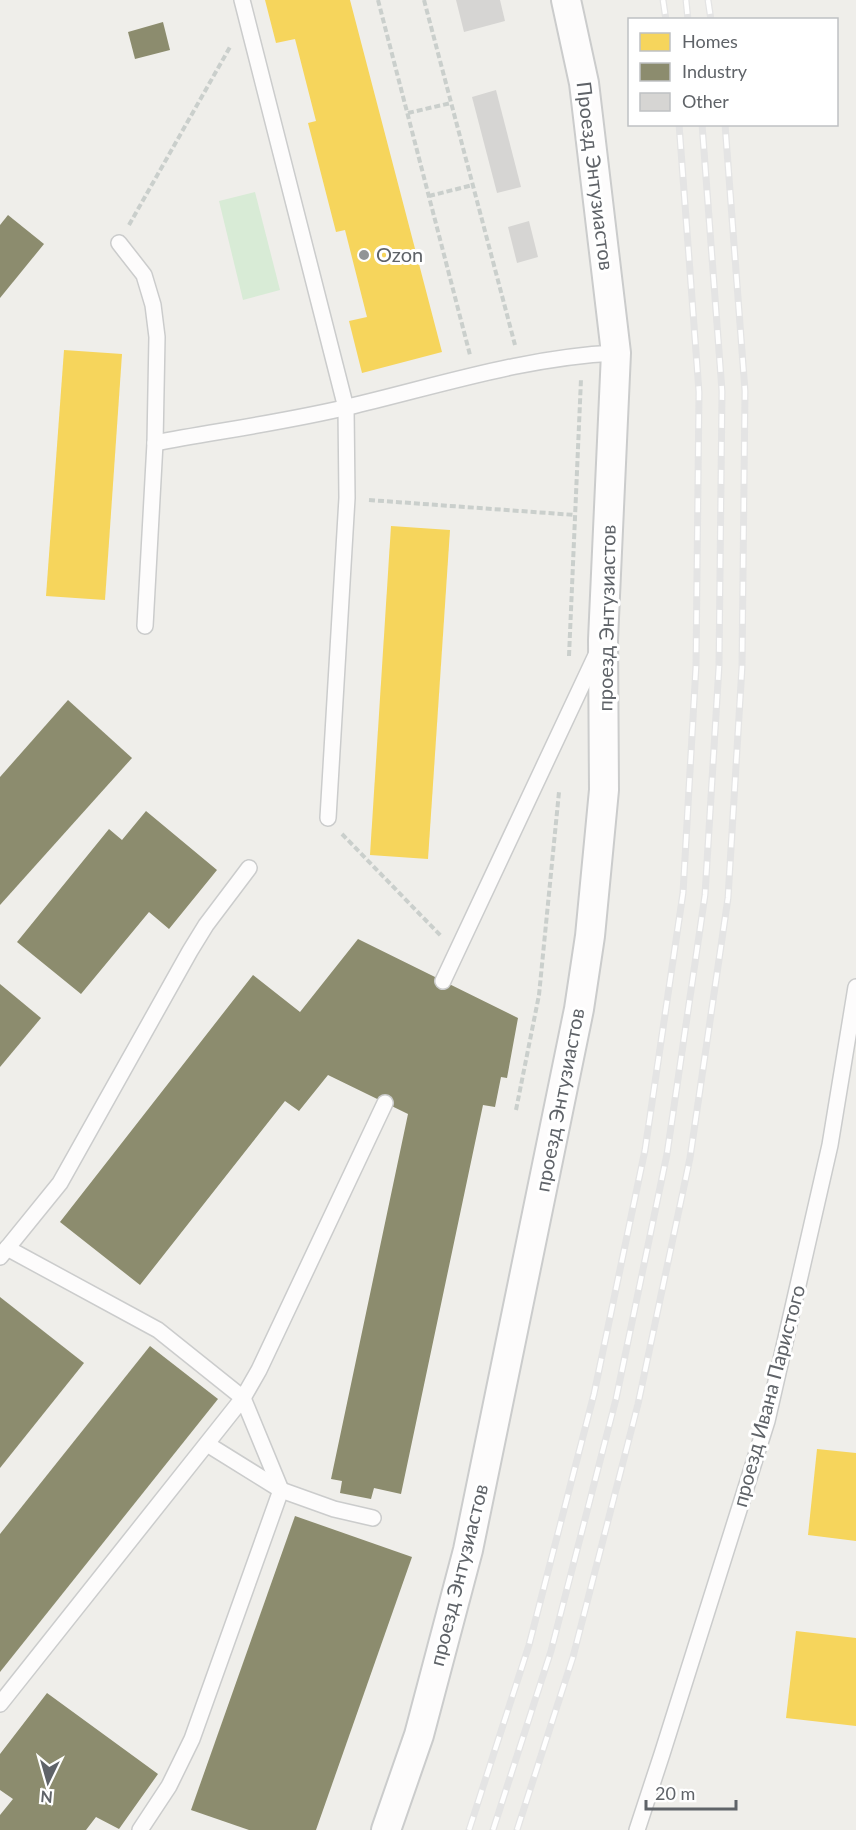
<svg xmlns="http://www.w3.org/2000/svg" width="856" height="1830" font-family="Lato,sans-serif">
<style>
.green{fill:#d8ebd6}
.homes{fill:#f6d55c}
.industry{fill:#8c8c6e}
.building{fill:#d6d5d3}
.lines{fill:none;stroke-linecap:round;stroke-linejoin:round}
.lane-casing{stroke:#cbcccc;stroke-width:18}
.street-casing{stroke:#cbcccc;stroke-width:32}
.path{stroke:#cacfcc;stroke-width:4;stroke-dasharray:6 3;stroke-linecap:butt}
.lane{stroke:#fdfcfc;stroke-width:15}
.street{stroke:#fdfcfc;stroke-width:28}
.rail-casing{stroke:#e4e4e4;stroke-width:7}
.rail{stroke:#fff;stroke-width:4.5;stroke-dasharray:14;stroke-linecap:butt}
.poi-dot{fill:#919496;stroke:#fff;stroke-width:2}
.labels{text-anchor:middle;stroke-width:6;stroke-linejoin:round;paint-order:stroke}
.street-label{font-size:20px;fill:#5f6368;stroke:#fff}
.poi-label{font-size:20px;fill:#5f6368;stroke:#fff;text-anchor:start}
</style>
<rect width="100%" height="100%" fill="#efeeea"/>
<polygon class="green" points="255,192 280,290 243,300 219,201"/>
<g class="homes">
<polygon points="265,0 350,0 442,352 362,373 349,321 367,317 345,230 336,232 308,123 316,121 295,39 276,43"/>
<polygon points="64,350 122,354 105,600 46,596"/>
<polygon points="391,526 450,530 428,859 370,855"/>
<polygon points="817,1449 856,1453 856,1541 808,1535"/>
<polygon points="796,1631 856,1638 856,1726 786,1718"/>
</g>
<g class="industry">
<polygon points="163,22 170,50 135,59 128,32"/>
<polygon points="8,215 44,244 0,298 0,225"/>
<polygon points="68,700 132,758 0,905 0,777"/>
<polygon points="146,811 217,870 169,929 149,912 81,994 17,942 109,829 122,840"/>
<polygon points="358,939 518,1018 507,1078 501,1077 495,1107 483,1105 401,1494 374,1488 371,1499 340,1493 342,1481 331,1479 408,1114 328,1075 299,1111 285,1101 140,1285 60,1222 253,975 300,1012"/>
<polygon points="0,984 41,1018 0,1067"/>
<polygon points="0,1297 84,1363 0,1468"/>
<polygon points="150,1346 218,1399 0,1672 0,1534"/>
<polygon points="295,1516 412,1557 316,1830 249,1830 191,1810"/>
<polygon points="47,1693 158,1774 119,1829 96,1817 86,1830 0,1830 0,1815 13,1799 0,1790 0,1754"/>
</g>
<g class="building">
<polygon points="456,0 500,0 505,21 464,32"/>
<polygon points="496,90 521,187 497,193 472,97"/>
<polygon points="529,221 538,257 517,263 508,227"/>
</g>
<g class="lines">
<defs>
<g id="lane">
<polyline points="242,0 346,408 347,498 328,818"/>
<polyline points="119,243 144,275 153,305 157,337 155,443 145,626"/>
<path d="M155 443C219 431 285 422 348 407 437 386 525 357 616 353"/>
<polyline points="443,981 597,653"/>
<polyline points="7,1248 158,1330 243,1398 281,1490 192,1739 169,1786 140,1830"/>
<polyline points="0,1257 60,1183 190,951 206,925 249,868"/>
<polyline points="207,1444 281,1490 334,1509 373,1518"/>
<polyline points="0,1704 243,1398 259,1370 385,1103"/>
<polyline points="637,1830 662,1754 767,1421 830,1145 856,987"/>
</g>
<polyline id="street" points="386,1830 419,1735 468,1550 579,1009 590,936 604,790 603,640 616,353 584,83 566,0"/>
</defs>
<use href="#lane" class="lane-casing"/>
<use href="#street" class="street-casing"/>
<g class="path">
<polyline points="378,0 470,355"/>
<polyline points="424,0 515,345"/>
<polyline points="408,113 451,103"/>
<polyline points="429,196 473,185"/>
<polyline points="129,225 230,47"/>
<polyline points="369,500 575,515"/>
<polyline points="569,656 581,379"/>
<polyline points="342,834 441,936"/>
<polyline points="516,1110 539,995 559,792"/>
</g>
<use href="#lane" class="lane"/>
<use href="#street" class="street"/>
<defs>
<g id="rail">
<polyline points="663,0 666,20"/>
<polyline points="686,0 688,20"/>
<polyline points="708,0 711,20"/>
<polyline points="469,1830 529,1645 594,1394 645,1150 683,893 696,666 699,392 679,124"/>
<polyline points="493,1830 551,1651 616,1399 667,1154 705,895 719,666 722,391 702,124"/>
<polyline points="517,1830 573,1657 638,1404 690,1158 728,898 742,667 745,391 725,124"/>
</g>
</defs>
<use href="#rail" class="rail-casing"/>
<use href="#rail" class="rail"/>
</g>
<circle class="poi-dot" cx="364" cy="255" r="6"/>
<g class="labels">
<g class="street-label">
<text transform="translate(595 176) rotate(83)" y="7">Проезд Энтузиастов</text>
<text transform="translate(607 618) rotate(-89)" y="7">проезд Энтузиастов</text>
<text transform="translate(560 1100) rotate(-79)" y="7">проезд Энтузиастов</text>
<text transform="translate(769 1396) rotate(-75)" y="7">проезд Ивана Паристого</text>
<text transform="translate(459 1575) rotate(-76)" y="7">проезд Энтузиастов</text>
</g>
<g class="poi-label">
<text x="376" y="262">Ozon</text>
</g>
</g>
<rect x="628" y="18" width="210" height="108" fill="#ffffff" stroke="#bfc1c3" stroke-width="1.5"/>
<rect x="640" y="33" width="30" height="18" fill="#f6d55c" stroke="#bfc1c3" stroke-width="1.5"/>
<text x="682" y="48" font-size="18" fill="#5f6368">Homes</text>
<rect x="640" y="63" width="30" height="18" fill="#8c8c6e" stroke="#bfc1c3" stroke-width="1.5"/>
<text x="682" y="78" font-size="18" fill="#5f6368">Industry</text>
<rect x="640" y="93" width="30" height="18" fill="#d6d5d3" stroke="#bfc1c3" stroke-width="1.5"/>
<text x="682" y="108" font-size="18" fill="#5f6368">Other</text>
<g transform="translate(48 1782) rotate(185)" stroke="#ffffff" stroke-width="4.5" paint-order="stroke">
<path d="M0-4.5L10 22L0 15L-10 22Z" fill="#5f6368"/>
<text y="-9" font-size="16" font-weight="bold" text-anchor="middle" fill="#5f6368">N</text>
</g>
<path d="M646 1800v9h90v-9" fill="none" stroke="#5f6368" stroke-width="3"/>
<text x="655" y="1800" font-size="18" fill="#5f6368" stroke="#ffffff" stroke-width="4.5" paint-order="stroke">20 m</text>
</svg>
